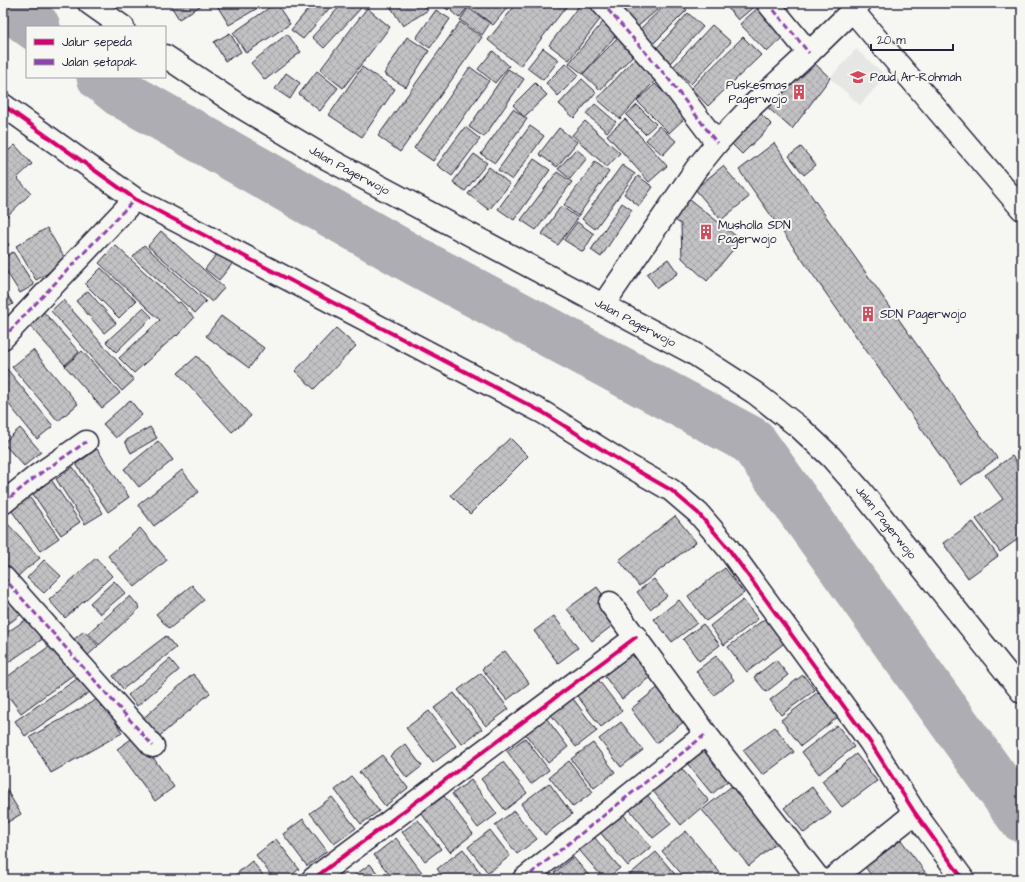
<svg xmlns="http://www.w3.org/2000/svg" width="1025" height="882" font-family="'Architects Daughter',sans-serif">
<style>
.built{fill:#e6e6e4}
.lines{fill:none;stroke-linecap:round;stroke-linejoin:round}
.river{stroke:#adadb3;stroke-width:49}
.building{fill:url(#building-cross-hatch);stroke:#22223b}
.minor-casing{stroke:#22223b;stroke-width:25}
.major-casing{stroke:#22223b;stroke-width:25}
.minor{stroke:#f6f6f2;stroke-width:22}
.major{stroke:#f6f6f2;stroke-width:22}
.quiet{stroke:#8e44ad;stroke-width:3;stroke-dasharray:6 3;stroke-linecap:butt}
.cycleway-casing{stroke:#f6f6f2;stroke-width:6}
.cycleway{stroke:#d6006c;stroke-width:4}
.labels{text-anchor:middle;stroke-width:4;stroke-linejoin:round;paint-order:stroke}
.poi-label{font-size:12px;fill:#22223b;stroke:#f6f6f2;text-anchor:start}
.street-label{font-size:12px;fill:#22223b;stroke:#f6f6f2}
</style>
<defs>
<pattern id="building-cross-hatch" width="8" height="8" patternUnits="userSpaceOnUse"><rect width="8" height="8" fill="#c2c2c4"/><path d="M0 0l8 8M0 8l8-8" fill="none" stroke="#a6a6a9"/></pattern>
</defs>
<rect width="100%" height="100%" fill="#f6f6f2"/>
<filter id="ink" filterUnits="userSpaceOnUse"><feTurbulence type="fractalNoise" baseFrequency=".025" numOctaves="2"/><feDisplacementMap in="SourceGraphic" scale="8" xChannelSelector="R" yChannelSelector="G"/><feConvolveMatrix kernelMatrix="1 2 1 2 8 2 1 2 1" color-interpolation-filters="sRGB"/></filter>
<g filter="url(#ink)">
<polygon class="built" points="856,49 886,76 860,105 830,78"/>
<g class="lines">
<g class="river">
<polyline points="5,3 36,27"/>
<polyline points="101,77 121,93 419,263 752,441 1022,818"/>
</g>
</g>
<g class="building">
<polygon points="169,3 205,3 179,19"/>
<polygon points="218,3 266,3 229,25 216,4"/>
<polygon points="276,3 290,24 246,53 233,33"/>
<polygon points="313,3 334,3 303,39 291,30"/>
<polygon points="343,3 358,3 362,7 324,48 312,37"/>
<polygon points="388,3 423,3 428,10 403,26"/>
<polygon points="439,3 454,3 448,10"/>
<polygon points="458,3 471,3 459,18 451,11"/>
<polygon points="473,3 511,3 493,25 470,7"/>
<polygon points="517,3 569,3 520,66 488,40"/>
<polygon points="581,3 597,3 607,10 569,60 549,45"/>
<polygon points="614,3 665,3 636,28"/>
<polygon points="667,3 680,3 687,10 652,45 638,31"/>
<polygon points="729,3 758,3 738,20 726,6"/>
<polygon points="760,6 786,34 767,52 740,24"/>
<polygon points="367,8 390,27 343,88 320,70"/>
<polygon points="468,8 490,23 482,35 460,20"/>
<polygon points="436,10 450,19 430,48 416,38"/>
<polygon points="688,13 703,27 670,63 655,50"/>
<polygon points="607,17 621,29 583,74 569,63"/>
<polygon points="460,22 482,37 400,152 378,136"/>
<polygon points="712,25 731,42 691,84 673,67"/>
<polygon points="230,33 241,52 225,61 214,42"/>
<polygon points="287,34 301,52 265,80 251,63"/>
<polygon points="621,34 638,50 600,90 583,74"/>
<polygon points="407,37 429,51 406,87 384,74"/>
<polygon points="743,37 761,55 708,106 691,88"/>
<polygon points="543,48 559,60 543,80 527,68"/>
<polygon points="493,51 509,66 495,83 478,69"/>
<polygon points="639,54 661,74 620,119 597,99"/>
<polygon points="808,57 830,78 792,129 765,105"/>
<polygon points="566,63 579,75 558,96 546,83"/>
<polygon points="362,67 395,89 362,137 329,115"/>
<polygon points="470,67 489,81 433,161 414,148"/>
<polygon points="508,69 524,79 484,137 469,127"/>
<polygon points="317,71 338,88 320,111 299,94"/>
<polygon points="286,73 300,83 290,99 275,89"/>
<polygon points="582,79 596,92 574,118 559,104"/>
<polygon points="535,83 547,95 524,117 513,105"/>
<polygon points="655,84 687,116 669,133 637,101"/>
<polygon points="595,104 616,122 607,132 586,114"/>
<polygon points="637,105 656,124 645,134 626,115"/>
<polygon points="513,109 527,119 495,163 481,154"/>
<polygon points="757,110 772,125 742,154 727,139"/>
<polygon points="625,119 667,166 649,182 607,135"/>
<polygon points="585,121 620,153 607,167 572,135"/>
<polygon points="530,126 544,136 512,180 498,170"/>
<polygon points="659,126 676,141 663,155 646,140"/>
<polygon points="465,127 480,139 452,176 437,165"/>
<polygon points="559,128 577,142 557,167 539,154"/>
<polygon points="3,134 8,140 3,144"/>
<polygon points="774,143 997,458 961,485 739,170"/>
<polygon points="15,145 32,164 17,178 31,193 3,220 3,155"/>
<polygon points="801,147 816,165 804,175 789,156"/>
<polygon points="576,149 587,158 570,179 558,169"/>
<polygon points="474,154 487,163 465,191 453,182"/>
<polygon points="534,159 550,170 514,220 498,209"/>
<polygon points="595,162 609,172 578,216 564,205"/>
<polygon points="622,165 635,174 595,229 582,219"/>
<polygon points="723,166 749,197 721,220 695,189"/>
<polygon points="489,167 510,184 489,210 468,194"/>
<polygon points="557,172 572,182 536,230 521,220"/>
<polygon points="638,176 653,187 639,206 624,194"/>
<polygon points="685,196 741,240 707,281 682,258 681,224 673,219"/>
<polygon points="622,203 632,210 601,257 591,250"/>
<polygon points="561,206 578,218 558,245 542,234"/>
<polygon points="577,222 594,234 583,252 564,240"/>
<polygon points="47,228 67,262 36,280 16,246"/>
<polygon points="161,231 224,288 212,302 148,246"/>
<polygon points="3,236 9,245 3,249"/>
<polygon points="115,245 178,303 180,302 194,318 177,336 176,335 134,373 119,358 160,320 99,263"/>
<polygon points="144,245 206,301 195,313 133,257"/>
<polygon points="223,246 237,258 219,280 205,269"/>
<polygon points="13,252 34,285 20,293 3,266 3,258"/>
<polygon points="668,259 678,273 657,288 647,274"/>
<polygon points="101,268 136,301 119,318 85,284"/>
<polygon points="3,288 13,304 3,310"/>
<polygon points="88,291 116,323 104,333 76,301"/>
<polygon points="63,300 134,380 122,391 51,311"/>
<polygon points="143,308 152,317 116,352 106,342"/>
<polygon points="41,309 79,352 65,365 26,322"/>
<polygon points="221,316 264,348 249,368 206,336"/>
<polygon points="336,328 356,346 314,389 295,371"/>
<polygon points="33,350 78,404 58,421 12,367"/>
<polygon points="82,351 120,393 102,408 65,366"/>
<polygon points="197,356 251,416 232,432 178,373"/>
<polygon points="3,364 53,426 37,439 3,397"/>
<polygon points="130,400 142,415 116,438 103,424"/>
<polygon points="150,427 157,438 131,453 125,441"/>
<polygon points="20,428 41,452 24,466 3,443"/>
<polygon points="510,438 528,456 470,514 451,495"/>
<polygon points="158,441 173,460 139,487 124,469"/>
<polygon points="97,449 129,497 108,512 76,464"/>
<polygon points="1012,456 1022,470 1022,536 1000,552 976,519 1003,499 985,475"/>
<polygon points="73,467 103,513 85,524 56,479"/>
<polygon points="182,470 199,492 154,526 138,505"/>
<polygon points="46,472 80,522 61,535 27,485"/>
<polygon points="25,491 59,538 40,551 7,504"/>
<polygon points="675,516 696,542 639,586 619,560"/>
<polygon points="3,519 40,558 28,568 28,567 16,578 3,562 3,549 7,546 3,541"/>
<polygon points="973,522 998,556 968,578 943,543"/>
<polygon points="140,528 167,560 135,587 108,556"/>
<polygon points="96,558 112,576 65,618 49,600"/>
<polygon points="44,560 61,576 44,593 27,578"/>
<polygon points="725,568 744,593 706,621 688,596"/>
<polygon points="654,579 667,596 650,609 637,592"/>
<polygon points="114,581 125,593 100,614 90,603"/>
<polygon points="192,585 204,600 169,629 156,614"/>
<polygon points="597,587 621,619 592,641 567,609"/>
<polygon points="9,592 24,612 3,628 3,597"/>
<polygon points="130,596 140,608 99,645 88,633"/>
<polygon points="679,600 697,623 672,642 654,619"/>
<polygon points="743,600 758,619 724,645 710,626"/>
<polygon points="554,616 578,648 558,663 534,631"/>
<polygon points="30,617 44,638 3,666 3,635"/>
<polygon points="767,617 787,641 747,672 728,647"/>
<polygon points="703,624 720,645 699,661 683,639"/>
<polygon points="84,631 98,646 86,657 72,641"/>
<polygon points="166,636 176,648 123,689 113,676"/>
<polygon points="55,642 77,672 21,713 3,689 3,680"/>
<polygon points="627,648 650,677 622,699 599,669"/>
<polygon points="505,651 529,683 507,700 482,669"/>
<polygon points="716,656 734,680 714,695 696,671"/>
<polygon points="170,659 179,670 137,706 128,695"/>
<polygon points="776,660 788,675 766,692 754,677"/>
<polygon points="481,673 509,709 486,726 458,690"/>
<polygon points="593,673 622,711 601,727 572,689"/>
<polygon points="193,674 210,693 156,739 140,721"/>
<polygon points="83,675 93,690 25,736 15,721"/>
<polygon points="803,675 815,690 781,715 770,700"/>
<polygon points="660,686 686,720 656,743 631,709"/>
<polygon points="818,692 838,717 801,746 781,720"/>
<polygon points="454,693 482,729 462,744 434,708"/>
<polygon points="571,696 597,731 576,747 549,712"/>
<polygon points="101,697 122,733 51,773 30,737"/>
<polygon points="429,711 456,746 433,763 406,728"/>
<polygon points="543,714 568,747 548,763 522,730"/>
<polygon points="621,722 643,750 621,767 599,739"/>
<polygon points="837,725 854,747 819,774 802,752"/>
<polygon points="775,727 794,752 763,775 743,750"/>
<polygon points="137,735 174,787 155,801 117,749"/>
<polygon points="525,738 549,770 531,784 507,751"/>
<polygon points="593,743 615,772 594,788 571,759"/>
<polygon points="699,743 730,779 712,794 682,757"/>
<polygon points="405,744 422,766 407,778 390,756"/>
<polygon points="856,754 877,781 842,807 822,781"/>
<polygon points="382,755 408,788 385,806 359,772"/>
<polygon points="569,761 593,792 573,807 549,777"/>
<polygon points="503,762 527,793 505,810 481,779"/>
<polygon points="676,762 709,801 681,825 648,785"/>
<polygon points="352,777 379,811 361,824 335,790"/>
<polygon points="471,780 497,814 478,828 452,794"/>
<polygon points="549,783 572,814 545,835 521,804"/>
<polygon points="3,784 21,814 3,825"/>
<polygon points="733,785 780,840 749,866 702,810"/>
<polygon points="812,787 831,813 804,833 784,808"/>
<polygon points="642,789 671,824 653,838 625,804"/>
<polygon points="444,796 473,834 450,852 421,813"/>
<polygon points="332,797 356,828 334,844 310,813"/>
<polygon points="514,811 537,839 517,854 495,825"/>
<polygon points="621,812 651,847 628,866 599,831"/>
<polygon points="303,819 327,851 307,866 283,834"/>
<polygon points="418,820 441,849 425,861 402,832"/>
<polygon points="490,830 510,856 488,873 468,847"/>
<polygon points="686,831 725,879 686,879 662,851"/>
<polygon points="590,832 620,868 606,879 604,879 575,845"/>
<polygon points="396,838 424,875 418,879 393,879 374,855"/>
<polygon points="276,839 299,869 287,879 274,879 256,855"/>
<polygon points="901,840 925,872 915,879 874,879 865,867"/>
<polygon points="463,849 485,879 445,879 437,869"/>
<polygon points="656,852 679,879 631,879 628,876"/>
<polygon points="573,857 592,879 559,879 554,873"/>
<polygon points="252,861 266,879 238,879 235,875"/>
<polygon points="370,864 382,879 350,879"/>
<polygon points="856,870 863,879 844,879"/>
</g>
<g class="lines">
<defs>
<g id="minor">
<polyline points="602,3 667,77 717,143"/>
<polyline points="768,3 809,53"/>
<polyline points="852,10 1022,209"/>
<polyline points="3,105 135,199 544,413 622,462 671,490 698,513 728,548 870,742 915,813 963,879"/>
<polyline points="603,305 696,169 717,143 753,105 809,53 860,3"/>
<polyline points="3,338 135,199"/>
<polyline points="3,503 38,475 86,442"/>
<polyline points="3,577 153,746"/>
<polyline points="610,603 706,734 819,879"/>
<polyline points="313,879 636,637"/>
<polyline points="524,879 706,734"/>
<polyline points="832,879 915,813"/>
</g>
<g id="major">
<polyline points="89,3 123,27"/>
<path id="s1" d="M165 56 241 107 328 159 693 353 755 393 800 428 831 457 861 491 1022 692"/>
</g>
</defs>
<use href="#minor" class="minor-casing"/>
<use href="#major" class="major-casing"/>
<use href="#minor" class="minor"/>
<use href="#major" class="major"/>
<g class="quiet">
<polyline points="602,3 667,77 717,143"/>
<polyline points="768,3 809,53"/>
<polyline points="3,338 135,199"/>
<polyline points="3,503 38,475 86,442"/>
<polyline points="3,577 153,746"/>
<polyline points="524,879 706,734"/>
</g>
<defs>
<g id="cycleway">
<polyline points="3,105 135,199 544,413 622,462 671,490 698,513 728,548 870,742 915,813 963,879"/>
<polyline points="313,879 636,637"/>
</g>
</defs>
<use href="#cycleway" class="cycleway-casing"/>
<use href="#cycleway" class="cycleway"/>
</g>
</g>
<defs>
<symbol id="school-bare" viewBox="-9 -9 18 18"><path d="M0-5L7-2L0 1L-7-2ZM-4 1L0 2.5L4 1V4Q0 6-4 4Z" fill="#d1495b" stroke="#f6f6f2" stroke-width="2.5" paint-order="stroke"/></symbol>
<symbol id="building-bare" viewBox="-9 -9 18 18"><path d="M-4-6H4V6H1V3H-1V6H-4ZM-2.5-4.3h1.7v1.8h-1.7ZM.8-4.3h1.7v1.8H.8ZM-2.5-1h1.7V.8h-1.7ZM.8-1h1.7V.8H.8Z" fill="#d1495b" stroke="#f6f6f2" stroke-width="2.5" paint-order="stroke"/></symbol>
</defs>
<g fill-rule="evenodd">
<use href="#school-bare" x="847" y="66" width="22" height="22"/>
<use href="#building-bare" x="788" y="81" width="22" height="22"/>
<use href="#building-bare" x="695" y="221" width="22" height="22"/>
<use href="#building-bare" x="857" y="303" width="22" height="22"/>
</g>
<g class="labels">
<g class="poi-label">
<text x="870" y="81">Paud Ar-Rohmah</text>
<text x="787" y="89" text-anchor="end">Puskesmas<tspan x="787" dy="14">Pagerwojo</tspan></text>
<text x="718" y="229">Musholla SDN<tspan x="718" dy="14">Pagerwojo</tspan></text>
<text x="880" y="318">SDN Pagerwojo</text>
</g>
<g class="street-label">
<text dy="4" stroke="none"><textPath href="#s1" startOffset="217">Jalan Pagerwojo</textPath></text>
<text dy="4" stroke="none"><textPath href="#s1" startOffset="541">Jalan Pagerwojo</textPath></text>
<text dy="4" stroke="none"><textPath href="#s1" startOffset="865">Jalan Pagerwojo</textPath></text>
</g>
</g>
<rect width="1025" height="882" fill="none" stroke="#f6f6f2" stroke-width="16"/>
<rect x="8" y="8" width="1009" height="866" fill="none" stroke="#22223b" stroke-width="1.5" filter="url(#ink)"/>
<rect x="26" y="26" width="140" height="52" fill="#f6f6f2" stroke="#a1a1a9"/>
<rect x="34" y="39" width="20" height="6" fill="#d6006c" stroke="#a1a1a9"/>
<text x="62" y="46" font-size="12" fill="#22223b">Jalur sepeda</text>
<rect x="34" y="59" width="20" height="6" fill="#8e44ad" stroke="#a1a1a9"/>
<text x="62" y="66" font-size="12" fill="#22223b">Jalan setapak</text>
<path d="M871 44v6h82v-6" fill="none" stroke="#22223b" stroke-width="2"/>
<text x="877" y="44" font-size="12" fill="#22223b" stroke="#f6f6f2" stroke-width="3" paint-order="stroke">20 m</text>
</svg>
